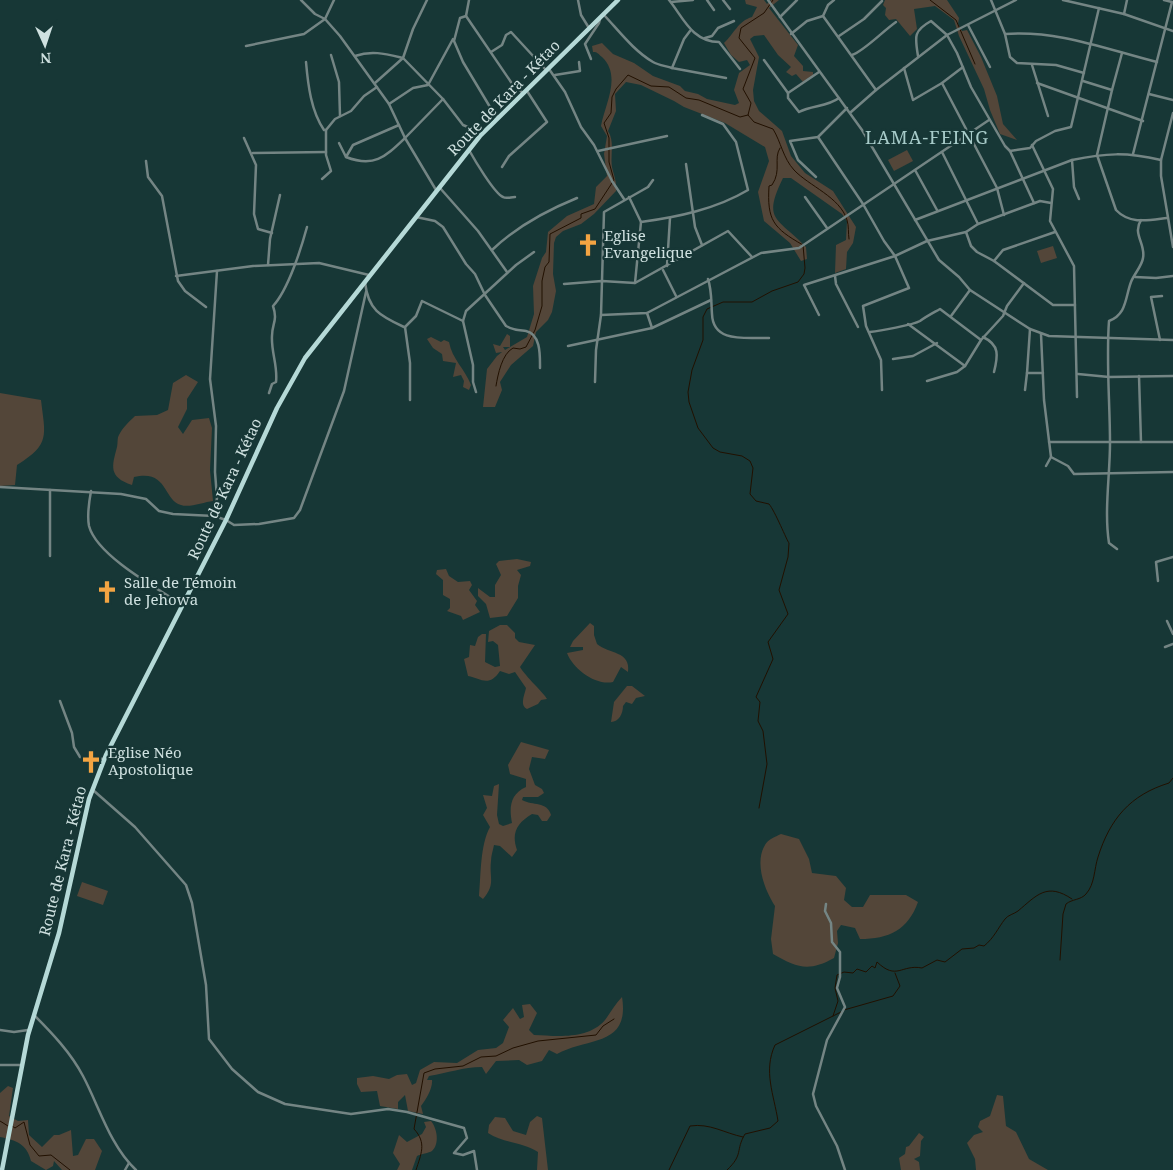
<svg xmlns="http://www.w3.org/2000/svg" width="1173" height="1170" font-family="'Noto Serif',serif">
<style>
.green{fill:#534639}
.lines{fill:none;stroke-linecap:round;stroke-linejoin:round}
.stream{stroke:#211000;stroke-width:1}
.street{stroke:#748584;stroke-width:2.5}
.primary{stroke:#b5d9d7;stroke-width:4.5}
.labels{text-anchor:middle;stroke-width:4.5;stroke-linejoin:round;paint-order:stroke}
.street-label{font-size:15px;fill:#cfe1e0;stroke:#173736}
.poi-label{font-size:15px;fill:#cfe1e0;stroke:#173736;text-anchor:start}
.quarter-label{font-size:18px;letter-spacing:1px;fill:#a7cbc9;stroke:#173736}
</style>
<rect width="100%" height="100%" fill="#173736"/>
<g class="green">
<path d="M745 0H764L767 4 771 0H779L769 8 798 45 794 56 803 66V71L813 72V75L803 82 796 74 792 76 786 72 791 67 778 55 764 35 754 36 750 39 759 57 753 90 754 101 759 111 782 131 791 156 805 173 833 191 856 227 853 243 847 252 846 269 835 273 836 245 846 240 847 221 842 214 791 178H783C762 221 777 217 806 247L807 259 801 261 790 243 764 221 758 192 769 161 765 147 725 123 684 107 674 101 641 85 626 82 615 94 616 111 608 131C615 142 610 155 612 167 614 176 617 182 616 191L594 214 581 224 563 231 556 237 554 243 553 274 556 291 552 312 548 320 536 332 533 346 511 365 500 382 502 390 495 407H483L487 369 497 356 502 352 496 353 493 344 500 346 507 334 510 336V347H503L505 350 527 337 534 314 533 286 542 258 546 252 548 232 567 216 594 204 596 187 607 176 604 154 607 136 601 126C605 104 622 76 602 57 598 54 598 52 593 52L592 46 602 43 613 54 634 63 653 76 680 86 685 91 698 94 707 99 735 105 739 103 734 90 739 73 750 65 747 60 739 62 731 55 724 43C734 34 738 21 752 17L757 7 746 4Z"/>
<polygon points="885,0 947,0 959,18 958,24 962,31 967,30 981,57 997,96 1003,124 1017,140 1000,134 990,110 984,89 959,36 954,20 935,6 914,9 917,29 910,36 896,19 889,20 885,15 886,8 883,5"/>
<polygon points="907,150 913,161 894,171 888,160"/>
<polygon points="1053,246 1057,258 1041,263 1037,251"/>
<path d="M431 337 441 342 444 340 449 342C452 359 465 369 471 385L469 390 463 387 464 381 461 375 453 377 456 363 443 361 442 354 433 348 427 339Z"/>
<path d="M186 375 198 382 187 399V409L178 427 183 434 192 420 209 418 212 428 210 470 213 501C204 502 189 508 181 505 163 500 168 469 134 477L132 485C108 477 112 466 117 447 118 443 117 438 119 435 122 428 130 421 135 416L157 415 168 410 173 383Z"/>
<path d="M0 393 41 400C45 435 51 444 17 465L15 485 0 486Z"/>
<polygon points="517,559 531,562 530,566 517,570 521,575 518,586 518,598 507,616 490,618 486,604 478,596 478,588 490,597 495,597 495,585 501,575 496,564 499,561"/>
<polygon points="446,569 449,576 458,582 470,581 472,585 469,590 477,601 475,605 480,612 463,620 461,616 447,611 450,608 450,599 443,595 443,580 436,574 437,570"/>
<path d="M590 623 594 626V635L597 644C609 654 631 651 628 672L621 667 613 682C596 686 573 669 567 653L583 650V647H570L573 641Z"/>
<path d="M500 625H507L515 633V638L519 642 535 645 520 667C525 676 545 694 547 699L541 700 538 704 527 709C519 705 525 694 526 688L515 672 509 674 500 671C489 688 480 678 468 676L464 659 469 657 470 645 475 646 478 637 482 634H486L485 662 495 667 500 666 498 645 493 641 488 642 489 631Z"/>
<path d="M627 686H632L645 696 636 698 632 704 626 702 623 706C623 713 619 722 611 722L614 702Z"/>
<path d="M521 742 549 750 545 759 532 757 529 769 535 785 542 789 544 793 538 797H523L522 800C533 806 547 801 551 815L547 821H542L538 815 532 814C517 823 511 833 517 850L512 857 500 846 494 845C493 850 491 856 491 861 489 878 496 884 483 899L479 896C481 875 480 845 490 827L483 815 487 808 483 795 492 796 494 786 499 784 497 815 499 824 503 826 512 823C509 808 510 794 526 787V779L510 774 508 765Z"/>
<path d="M781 834 799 839 809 859 812 873 836 876 846 888 844 900 852 907H863L870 895H906L918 902C908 930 889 939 860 939L855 928 841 925 837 931 838 943 834 958C809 972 797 968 773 954L771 939 775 906C765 891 754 863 765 845 768 839 775 837 781 834Z"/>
<polygon points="82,882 108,891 103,905 77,896"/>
<path d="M622 997C630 1047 588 1037 557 1054L549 1050 542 1061 527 1065 519 1060 496 1061 486 1074 482 1067C463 1067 448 1073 429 1076L427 1080H432C433 1088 426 1100 421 1106L423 1114 408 1111 405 1095 398 1102V1109L380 1106 377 1091 361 1092 357 1084V1078L373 1076 389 1079 397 1075 407 1074 412 1085 416 1083 420 1070 434 1062 457 1063 478 1050 496 1048 503 1043 509 1027 503 1020 513 1008 520 1019 524 1017 522 1005 530 1004 537 1013 529 1030 534 1035C557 1036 588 1040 605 1020 611 1012 615 1004 622 997Z"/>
<path d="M8 1086 13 1088 9 1116 18 1121 28 1120 29 1135 42 1147 54 1135H59L71 1130 73 1156 78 1155 86 1139H94L102 1151 95 1170H62L54 1161 53 1166 46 1170 31 1161C27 1144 16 1140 0 1137V1093Z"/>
<polygon points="997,1095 1003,1096 1006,1126 1016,1132 1029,1159 1048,1170 976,1170 975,1159 967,1143 974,1135 983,1132 978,1127 980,1121 990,1116"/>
<path d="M537 1116 542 1118 548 1170H537L538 1152C523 1142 503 1143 488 1133L489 1125 495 1117 505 1118 513 1131 526 1135 530 1122Z"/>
<path d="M431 1121C437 1128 440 1144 432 1151 429 1153 421 1154 417 1156L412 1170H397L400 1164 393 1153 399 1135 407 1142 422 1134 426 1127 424 1122Z"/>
<polygon points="919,1133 924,1137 921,1141 920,1156 914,1159 919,1162 920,1170 901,1170 899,1158 905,1154 906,1147 909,1146"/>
</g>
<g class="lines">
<g class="stream">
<path d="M773 0 764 13 741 28 739 38 755 58 743 89 751 103 748 115 754 122 773 129C781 142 783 158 794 170 809 186 840 197 847 220 849 226 848 233 849 239"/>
<polyline points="930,0 956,20 975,64"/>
<path d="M496 386C498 374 502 354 513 348L520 349 526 347 535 330 542 306V281L545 267 549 262 550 234 581 218V214L595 209 614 180 609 162V138L604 123 611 113 612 97 616 89 628 75 651 86 669 87 686 98 699 100 740 117 748 115"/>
<path d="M759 808 767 764 763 731 758 721 760 702 756 697 773 659 768 642 788 614 779 590 788 557 789 543C787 541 775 511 769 504L756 501 750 494 753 468 750 461 742 456 720 452 713 448 698 428 689 402 688 392 692 370 703 340V317L707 309 723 302H752L772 291 798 282 804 274 805 268 803 245C773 228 767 220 769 186L772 185C782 170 773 159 780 148"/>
<path d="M1060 960 1063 914 1066 904C1072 899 1081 900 1086 894 1095 884 1094 869 1098 857 1110 819 1130 795 1169 783L1173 778"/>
<polyline points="844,1010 893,996 900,986 895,973"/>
<path d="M833 1016 838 1001 835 988 837 975 844 972 853 973 857 969 866 972 872 966 875 968 877 962C897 981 901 964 922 968L937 960 945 962 962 949 974 948 979 945 984 946C994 938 998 928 1005 919 1008 915 1014 914 1018 911 1037 895 1047 882 1072 899"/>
<polyline points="0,1121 8,1126"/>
<polyline points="12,1126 15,1128 24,1122 30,1145 39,1156 51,1155 70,1170"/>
<path d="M416 1170C421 1154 427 1143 414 1129L424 1073 435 1069 463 1066 481 1057 496 1056 513 1048 538 1041 596 1035 603 1026 614 1019"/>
<path d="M669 1170 690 1126C710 1123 724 1133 743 1137"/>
<path d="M727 1170C744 1154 735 1151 745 1134L770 1128 778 1121C774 1095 763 1071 775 1045L841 1012"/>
</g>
<g class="street">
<polyline points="301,0 315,14 325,19 340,36 389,104 405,138 443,99"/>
<polyline points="427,0 413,29 403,58 443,99 463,125 475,130 479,135"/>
<polyline points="469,0 466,16 513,85 523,93"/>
<polyline points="578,0 581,15 589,28"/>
<path d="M669 0C683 17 692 42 719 42L740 69"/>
<polyline points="707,0 714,10"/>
<polyline points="723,0 730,9"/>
<polyline points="768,0 862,130 939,260 959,277 970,290 1030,329 1049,336 1173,340"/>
<polyline points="834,0 828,5 823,16 876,90"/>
<polyline points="991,0 1005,34 1010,57 1017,63 1056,65 1084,73"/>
<polyline points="1063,0 1124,14 1173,31"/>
<polyline points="1164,0 1172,2"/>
<polyline points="671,2 693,0"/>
<polyline points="1124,14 1127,0"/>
<path d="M604 15C619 31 634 51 653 62 658 65 666 66 672 68"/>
<polyline points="466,16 460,18 454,41 463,62 493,112 499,118"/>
<polyline points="780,17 797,0"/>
<polyline points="968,25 990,67"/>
<polyline points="690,31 684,39 672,68 726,78"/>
<polyline points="791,34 807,21 823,16"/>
<path d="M1005 34C1059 30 1105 49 1157 62"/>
<polyline points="839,36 864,19 882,1"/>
<polyline points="705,38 712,36 718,28 734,21"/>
<polyline points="246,46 304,34 325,19 334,0"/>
<polyline points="491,52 502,45 506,35 511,32 546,70"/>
<polyline points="331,55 339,82 340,116"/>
<path d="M852 55C864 51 883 31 896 22"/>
<path d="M355 56C372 50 386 54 403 58"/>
<path d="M918 56C915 37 913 31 931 21L947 35 957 53 971 87 1005 146 1010 151 1030 148 1036 141 1055 131 1071 127 1099 8"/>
<polyline points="591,59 585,44 599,23 600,19"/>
<polyline points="764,60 788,93"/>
<path d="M306 62C308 85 311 111 324 130H326"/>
<polyline points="1032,65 1048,116"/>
<polyline points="904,68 913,100 942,83 963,67"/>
<polyline points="549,69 565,92 581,127 594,145 612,181 624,199"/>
<path d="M819 72 788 93V98L799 112C812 105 827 107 839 98"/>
<polyline points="555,75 580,71 579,62"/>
<path d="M1083 81 1112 90 1097 155 1116 210C1130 225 1150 220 1167 218"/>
<polyline points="375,83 403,58"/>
<polyline points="942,83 997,188 1004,215"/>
<polyline points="1037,83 1143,121"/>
<polyline points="1112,90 1122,53"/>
<polyline points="1149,94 1173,100"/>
<polyline points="389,104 413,88 428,85 453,39"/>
<polyline points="851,112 876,90 947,35 1016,0"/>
<polyline points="1173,113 1161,160 1161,176 1173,247"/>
<polyline points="818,137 863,204 884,241 895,256 909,288 863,306 866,326 881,360 882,390"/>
<polyline points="244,138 256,165 254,214 258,229 272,233"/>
<path d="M339 143 346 157C374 168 385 157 405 138L436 190"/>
<polyline points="1032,145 1053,189 1050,221 1074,266 1077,397"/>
<path d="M469 150C474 159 494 193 503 197 506 199 511 197 515 197"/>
<polyline points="598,151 667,136"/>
<polyline points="1010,151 1034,203"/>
<polyline points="942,152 978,224"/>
<polyline points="253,153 326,152"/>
<polyline points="1133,154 1172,2"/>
<polyline points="346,157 353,145 399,125"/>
<polyline points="1072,160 1074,187 1079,199"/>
<polyline points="146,161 148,177 162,196 178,281 185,291 206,307"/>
<polyline points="686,164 695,227 702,245"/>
<polyline points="502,167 509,156 547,122 527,91"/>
<polyline points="915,170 937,210"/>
<polyline points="816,177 798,160 790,141 818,137 847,108"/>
<polyline points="322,179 331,171 326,155 326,130 335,119 351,111 364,96 377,87"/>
<polyline points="440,188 478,231 507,272"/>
<polyline points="629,197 641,222 635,283"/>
<polyline points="805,197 827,228"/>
<path d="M416 217 435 221 443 227 466 264 475 274 485 295 506 326C513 330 519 330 526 331 541 334 540 356 540 368"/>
<path d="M915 220 1072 160C1106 153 1126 152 1161 160"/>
<path d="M641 222C678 217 716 209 748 190L736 142 723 124 702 115"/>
<polyline points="966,232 971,246 977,252 994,261 1053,305 1075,305"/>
<path d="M492 250C517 226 545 211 577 198"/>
<polyline points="994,261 1003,250 1055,232"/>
<polyline points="268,265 270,239 280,195"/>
<polyline points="667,266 670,218"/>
<polyline points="663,270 676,296"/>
<polyline points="176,276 253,266 319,263 369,275"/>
<polyline points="835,276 836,284 858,327"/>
<polyline points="1135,277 1156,278 1173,276"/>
<path d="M708 279C712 291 711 302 712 314 713 344 747 337 769 338"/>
<path d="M365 282C368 310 380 316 404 327"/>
<polyline points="564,284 602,281 635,283 728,231 752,257"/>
<polyline points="647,313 652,328"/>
<polyline points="601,315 647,313 761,253 799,248 989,120"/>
<polyline points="819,315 804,285 895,256 927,241 966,232 978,224 1040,201 1051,203"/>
<polyline points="951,316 970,290"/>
<polyline points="908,324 965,366"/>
<polyline points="405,327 416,316 422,301 463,321"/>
<polyline points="405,327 410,363 410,400"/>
<path d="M870 332C879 331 913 325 920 321 927 316 933 313 940 309L981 340"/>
<polyline points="1041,334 1044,400 1051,457 1068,466 1074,474 1173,472"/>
<path d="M983 337C1000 345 998 356 994 372"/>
<polyline points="1160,340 1151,297 1162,296"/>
<polyline points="568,346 652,328 711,300"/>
<polyline points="893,359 913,356 937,343"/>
<polyline points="1027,373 1030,329"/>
<polyline points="1078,374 1109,377 1173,376"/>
<polyline points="1139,376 1141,442"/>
<polyline points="927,381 957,372 965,366 981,340 1003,316 1007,306 1024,283"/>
<polyline points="595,382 596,350 601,315 604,212 648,187 653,180"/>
<polyline points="1025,390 1027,373 1043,373"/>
<polyline points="476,392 473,382 473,365 463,321 466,311 516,265 534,252"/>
<path d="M269 393 272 384 276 382C278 366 271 352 272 336 272 323 278 321 273 306 288 290 301 249 307 227"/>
<polyline points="1049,442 1173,442"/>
<polyline points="1046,466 1051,457"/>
<polyline points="0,487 121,494 146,499 159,511 173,514 214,516 226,520 234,525 259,524 294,518 300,510 344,391 366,292"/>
<polyline points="50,490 50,556"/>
<path d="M91 491C89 502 87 516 89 526 97 556 158 589 183 605"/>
<polyline points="214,516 217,498 215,472 216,426 210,379 217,271"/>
<path d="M1117 549 1109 543C1104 511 1110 475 1110 443 1110 403 1106 361 1109 321 1127 314 1125 298 1131 282 1134 274 1142 266 1143 258 1146 244 1132 234 1141 220"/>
<polyline points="1158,581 1156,562 1173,557"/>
<polyline points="1167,621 1173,634"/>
<polyline points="1165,647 1173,644"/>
<polyline points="60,701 72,733 74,747 80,757 104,759"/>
<polyline points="93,790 135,827 186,885 192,903 206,985 209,1039 232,1069 258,1092 285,1104 351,1114 388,1109 407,1112 464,1128 467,1138 454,1153 463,1155 474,1151 477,1170"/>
<polyline points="826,904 825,911 831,923 832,942 840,952 840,977 837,988 845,1007 827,1040 813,1094 816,1106 837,1146 845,1170"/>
<path d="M34 1015C52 1033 71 1053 83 1076 99 1106 110 1146 136 1170"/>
<polyline points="0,1030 14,1032 28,1030"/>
<polyline points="0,1065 21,1065"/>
<polyline points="125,1170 129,1163"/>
</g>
<polyline class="primary" points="2,1170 28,1035 59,933 89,799 106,755 226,520 277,408 305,358 480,136 618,0"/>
</g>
<defs>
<symbol id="church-bare" viewBox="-9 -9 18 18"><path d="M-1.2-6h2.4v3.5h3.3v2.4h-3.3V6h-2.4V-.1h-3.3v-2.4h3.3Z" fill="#f3a442" stroke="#173736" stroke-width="2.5" paint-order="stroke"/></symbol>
</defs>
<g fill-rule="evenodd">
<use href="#church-bare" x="572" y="229" width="32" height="32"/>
<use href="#church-bare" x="91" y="576" width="32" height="32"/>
<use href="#church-bare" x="75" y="746" width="32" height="32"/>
</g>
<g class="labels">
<g class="street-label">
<text transform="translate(504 98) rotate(-46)" y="5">Route de Kara - Kétao</text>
<text transform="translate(225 489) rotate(-65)" y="5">Route de Kara - Kétao</text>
<text transform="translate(63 861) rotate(-76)" y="5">Route de Kara - Kétao</text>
</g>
<g class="poi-label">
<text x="604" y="241">Eglise<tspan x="604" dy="17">Evangelique</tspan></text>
<text x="124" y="588">Salle de Témoin<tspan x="124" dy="17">de Jehowa</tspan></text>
<text x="108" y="758">Eglise Néo<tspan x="108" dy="17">Apostolique</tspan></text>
</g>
<g class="quarter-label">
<text x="927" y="144">LAMA-FEING</text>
</g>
</g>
<g transform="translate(45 45) rotate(177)" stroke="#173736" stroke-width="4" paint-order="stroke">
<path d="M0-4L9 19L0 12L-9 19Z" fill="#cfe1e0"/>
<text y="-8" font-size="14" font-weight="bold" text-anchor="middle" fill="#cfe1e0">N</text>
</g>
</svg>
